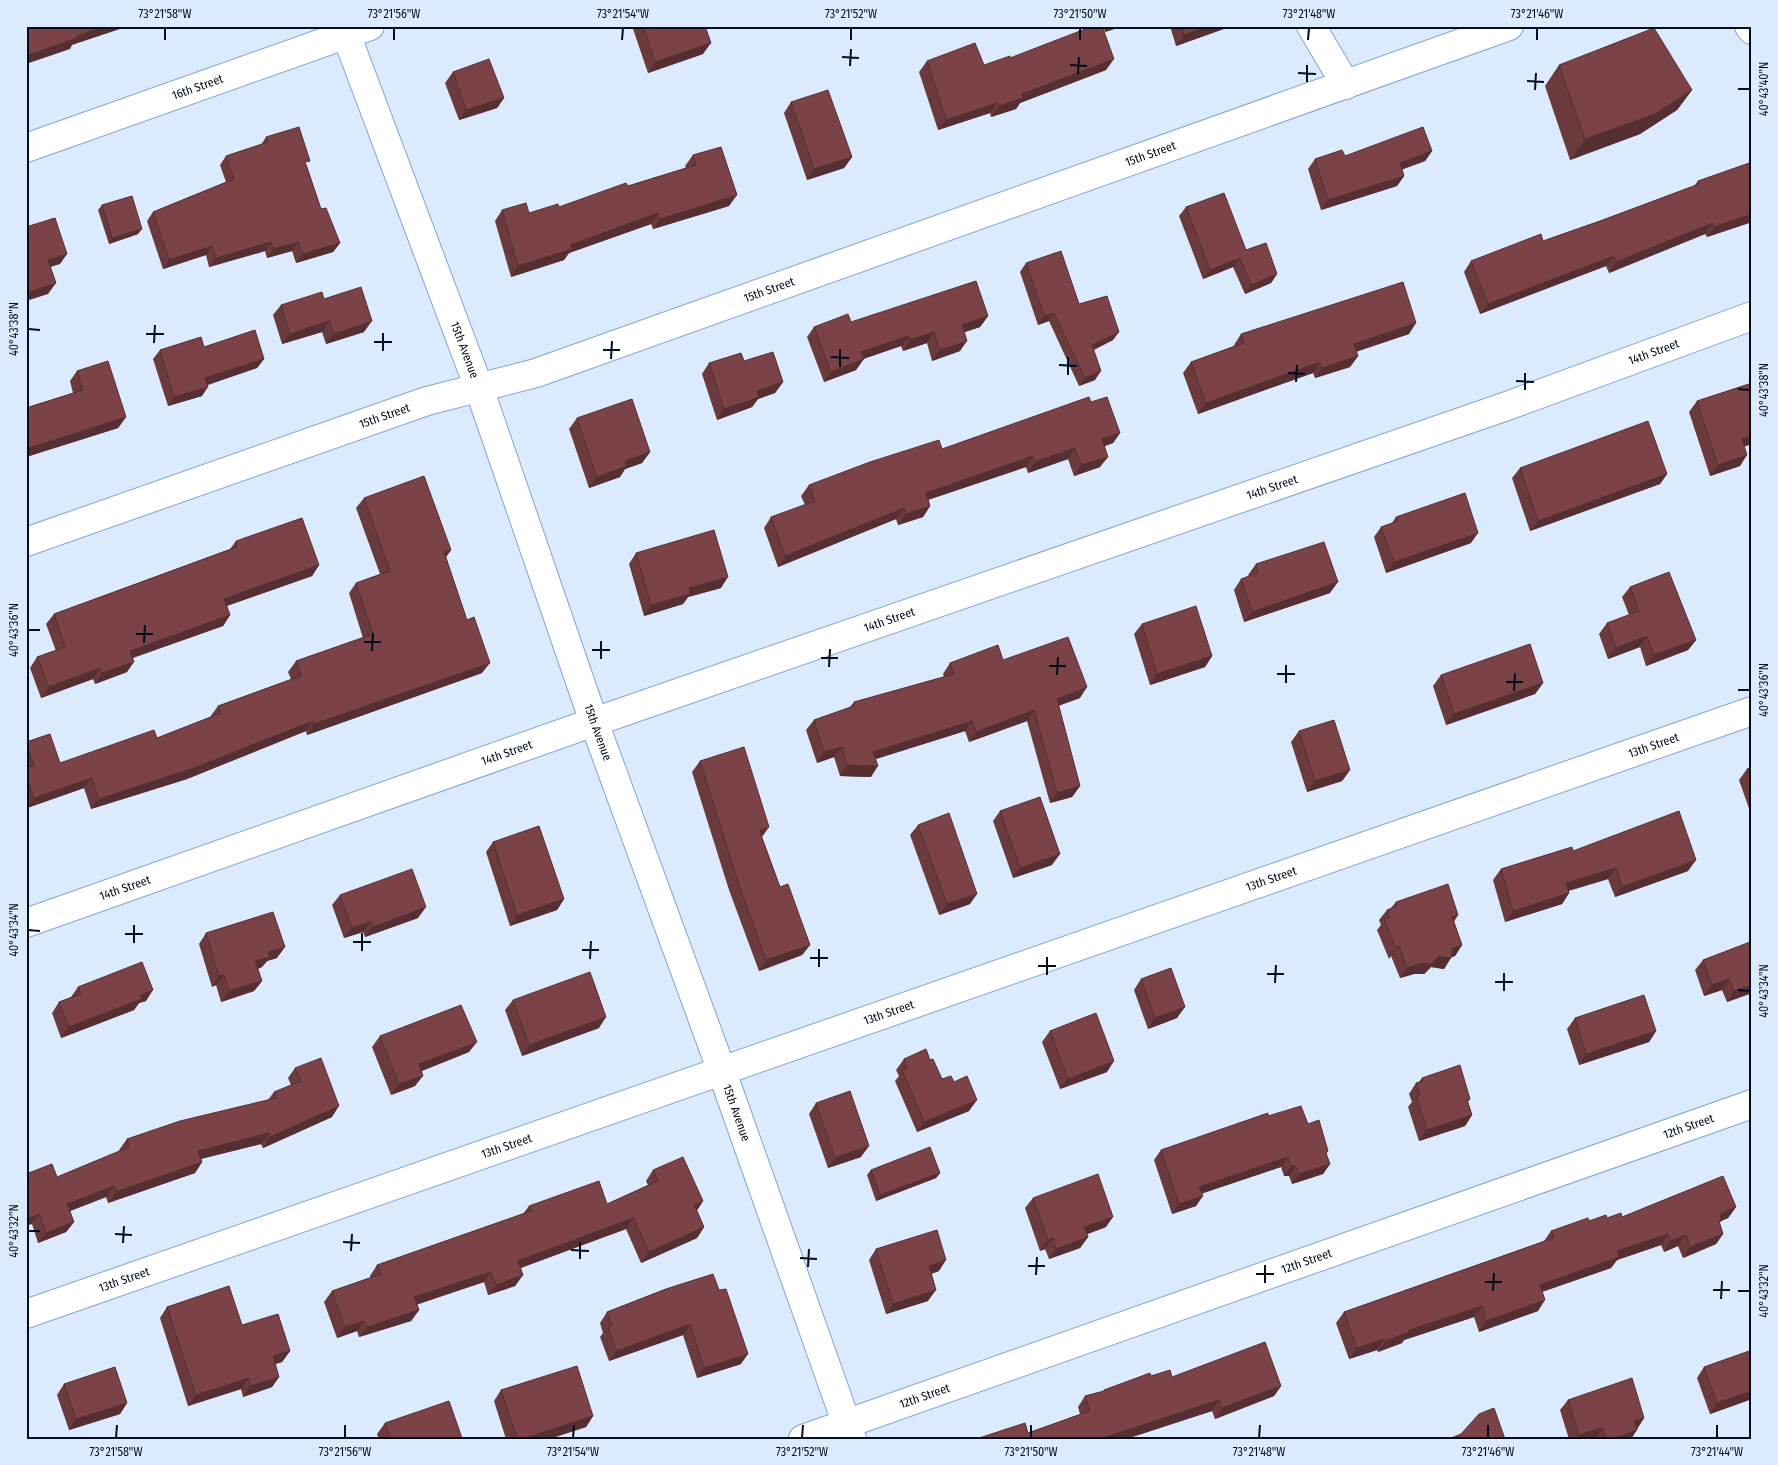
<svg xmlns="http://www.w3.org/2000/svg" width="1778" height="1465" viewBox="0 0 1778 1465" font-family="'Fira Sans Condensed',sans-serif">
  <rect width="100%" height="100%" fill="#dbeafd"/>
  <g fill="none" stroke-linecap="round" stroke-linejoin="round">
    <defs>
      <g id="minor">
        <path id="s1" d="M343,26l136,362 115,334 127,347 131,370"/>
        <path d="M1311,26l35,59"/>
        <path id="s2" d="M26,148l344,-122"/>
        <path id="s3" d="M26,542l401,-141 109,-28 973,-347"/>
        <path id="s4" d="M26,923l568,-201 913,-316 245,-90"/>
        <path id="s5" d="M26,1314l1726,-603"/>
        <path id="s6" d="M803,1439l949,-335"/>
      </g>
      <path id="secondary" d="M1749,26l3,4"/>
    </defs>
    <use href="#minor" stroke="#83a4d2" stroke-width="30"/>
    <use href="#secondary" stroke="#83a4d2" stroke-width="30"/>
    <use href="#minor" stroke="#fff" stroke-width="28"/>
    <use href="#secondary" stroke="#fff" stroke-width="28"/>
  </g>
  <g fill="#6a3a3d">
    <path d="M632,26h73l-2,28 -55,19z"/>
    <path d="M1103,26h20l-18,6z"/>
    <path d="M1170,26h62l-56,20z"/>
    <path d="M1010,58l96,12 -86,33 -4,6 -25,8 -1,-4 -52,17 -19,-58 8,-11 57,4z"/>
    <path d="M1559,65l133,25 -15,20 -37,24 -70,26 -25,-74z"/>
    <path d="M453,72l51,26 -7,10 -38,12 -14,-37z"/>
    <path d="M791,102l61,55 -8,11 -37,12 -23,-67z"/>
    <path d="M266,137l41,29 14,43 19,34 -7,9 -37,11 -4,-12 -25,7 -2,-7 -56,16 -3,-12 -43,14 -16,-48 6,-9 73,-30 -6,-17 6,-9 35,-11z"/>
    <path d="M1432,151l-7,10 -23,8 2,7 -7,10 -76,24 -13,-41 7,-10 30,-3z"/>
    <path d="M693,155l36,51 -76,23 -2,-5 -82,29 -5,7 -53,17 -16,-56 7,-11 27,3 30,-6 127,-39 -1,-2z"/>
    <path d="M1698,181l54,41 -45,15 -2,-3 -96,39 -3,-7 -126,48 -16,-42 7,-11 72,-20 57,-20 94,-35z"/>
    <path d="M102,205l36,29 -29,10 -11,-34z"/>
    <path d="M1186,207l91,67 -6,9 -26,11 -12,-27 -30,12 -24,-63z"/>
    <path d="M1026,263l53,41 34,36 -19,10 1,30 -16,6 -30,-65 -11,4 -18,-53z"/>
    <path d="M281,305l83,27 -38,12 -4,-12 -40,12 -9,-29z"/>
    <path d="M988,316l-8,11 -15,5 -5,19 -28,10 -5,-18 -24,8 -2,-5 -38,13 -7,11 -32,12 -17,-45 7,-10 37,-5z"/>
    <path d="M1241,334h168l-53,17 2,5 -8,11 -35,11 -2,-5 -115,41 -15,-41 8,-11 43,-16v-1z"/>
    <path d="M160,350l104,9 -7,9 -50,17 -5,11 -34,10 -15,-47z"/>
    <path d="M744,361l39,21 -8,11 -17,6 -6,8 -35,13 -15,-46 7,-11z"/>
    <path d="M77,371l49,46 -8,11 -92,29v-49l47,-15 -3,-12z"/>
    <path d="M1752,383v61l-8,2 -4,20 -30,10 -21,-64 8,-11z"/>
    <path d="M1091,402l29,31 -7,10 -9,3 -4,21 -26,9 -6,-17 -40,14 -2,-6 -98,33 2,6 -7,11 -25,8 -2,-6 -118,48 -14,-39 7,-11 34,-12 -4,-9 8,-11 133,-36z"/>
    <path d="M577,418l73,34 -8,11 -17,6 -5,8 -31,11 -20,-59z"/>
    <path d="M1520,468l147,6 -7,10 -130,47 -18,-53z"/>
    <path d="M364,498l87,52 -5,7 36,116 -175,62 -1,-4 -119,48 -96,30 -7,-21 -57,20 -1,-66 34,21 97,-25 53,-21 8,-11 73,-27 -3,-7 8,-11 67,-23 -14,-45 7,-10 24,-9 -24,-66z"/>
    <path d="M1396,517l75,26 -85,30 -12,-36 7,-10 11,-4z"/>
    <path d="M236,541l83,24 -7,11 -85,30 3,9 -7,11 -90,32 -6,14 -32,12 -2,-5 -52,19 -11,-30 7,-11 19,-6 -10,-27 8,-10 176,-65z"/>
    <path d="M636,553l85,35 -33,9 -5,7 -39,12 -15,-52z"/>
    <path d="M1256,564l74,29 -86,29 -10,-32 7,-11 8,-3 -1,-1z"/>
    <path d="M1752,566v10l-3,-6z"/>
    <path d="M1630,587l66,53 -8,10 -42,16 -6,-19 -32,12 -9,-25 8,-11 22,-8 -7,-18z"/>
    <path d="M1142,624l70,32 -7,11 -55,18 -16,-51z"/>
    <path d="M1003,660l77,38 -22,8 22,80 -8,11 -22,6 -23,-82 -58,21 -4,-11 -89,28 -5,18 -31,-1 -6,-19 -17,6 -11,-33 8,-10 36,-13 4,-5 90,-25 -1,-3 7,-11z"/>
    <path d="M1441,675l102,8 -8,11 -89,31 -13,-39z"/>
    <path d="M1299,731l51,39 -8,11 -35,11 -16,-50z"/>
    <path d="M700,761l62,76 18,50 30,58 -8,10 -43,16 -30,-81 -37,-118z"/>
    <path d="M1752,767v50l-13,-37 8,-11z"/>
    <path d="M1000,811l52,54 -39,13 -20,-57z"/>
    <path d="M918,825l52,79 -31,11 -29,-80z"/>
    <path d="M493,842l71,57 -7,11 -47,16 -24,-74z"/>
    <path d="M1573,851l115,20 -73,26 -7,-18 -40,12 1,2 -7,11 -57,18 -12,-42 8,-11z"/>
    <path d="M340,895l78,23 -53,19 -2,-5 -19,6 -12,-33z"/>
    <path d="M1396,902l62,13 -4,6 8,24 -7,11 -4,1 -7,12 -13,-2 -7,7h-10l-14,4 -9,-22 -2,3 -12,-29 4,-5 -2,-5 8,-10 4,-2z"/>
    <path d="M206,933l71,25 -10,3 -5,6 -4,2 4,12 -8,10 -33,11 -5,-17 -4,2 -13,-43z"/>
    <path d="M1703,960l49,33 -25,9 -5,-12 -18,6 -9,-26z"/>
    <path d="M1141,979l36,39 -29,11 -14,-39z"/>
    <path d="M78,987l68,14 -7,2 -5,7 -73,28 -9,-25 7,-11 12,-5z"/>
    <path d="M513,1000l86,28 -77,28 -17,-46z"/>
    <path d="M1575,1018l81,13 -7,11 -70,23 -12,-36z"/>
    <path d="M1050,1031l57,41 -47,17 -18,-47z"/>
    <path d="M380,1036l89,16 -48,19 -6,15 -24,9 -19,-48z"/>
    <path d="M904,1059l26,1 12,19 12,3 15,29 -52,21 -22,-51 4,-5 -3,-6z"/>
    <path d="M295,1068l37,49 -69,31 -2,-4 -60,15 1,3 -7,11 -87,30 -2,-6 -36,14 4,11 -8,10 -28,11 -6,-19 25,-47 63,-26 -1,-1 8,-11 141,-39 6,-8 17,-7 -3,-7z"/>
    <path d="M1422,1078l48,21 -2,3 4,13 -7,11 -46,15 -11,-34 4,-5 -3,-8 7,-11h2z"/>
    <path d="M816,1103l45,54 -33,11 -19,-54z"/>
    <path d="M1268,1116l40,8 20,27 -2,3 4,10 -7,10 -31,10 -3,-8h-5l-3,-9 -79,26 -6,13 -24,8 -18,-54 7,-10z"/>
    <path d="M653,1170l50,31 -6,9 7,17 -7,11 -56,25 -15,-34 -106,39 3,7 -8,11 -27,9 -4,-13 -67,22 2,6 -8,11 -52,16 -2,-6 -20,7 -13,-36 8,-11 39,-13 -1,-2 7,-11 146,-51 6,-8 78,-2 41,-19 -2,-4z"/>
    <path d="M871,1170l69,3 -4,5 -60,23 -9,-26z"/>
    <path d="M1033,1198l73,29 -19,7 1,3 -8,11 -31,11 -4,-10 -5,2 -15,-43z"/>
    <path d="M1736,1207l-8,11 -7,3 -2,2 4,11 -7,10 -33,14 -5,-12 -14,6 -3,-7 -44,15 -6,8 -69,24 -4,19 -59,21 -5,-15 -70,23 -2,3 -24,9 -1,-2 -28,9 -13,-36 8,-11 200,-71 7,-10 38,-10 18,-3z"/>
    <path d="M876,1249l63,22 -8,3 -3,27 -42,13 -17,-54z"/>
    <path d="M666,1289l75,75 -44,14 -14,-43 -74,26 -9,-24 3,-4 -3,-10 7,-11z"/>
    <path d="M167,1307l75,18 48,26 -8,11 -7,2 4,13 -7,10 -29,10 -2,-8 -53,17 -28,-88z"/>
    <path d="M1704,1367l48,32 -42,15 -13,-36z"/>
    <path d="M1151,1376l130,10 -7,10 -59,23 -3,-8 -86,28h-150l52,-6 52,-19 -2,-7 7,-11 17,-4 2,-2z"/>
    <path d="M64,1384l63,19 -7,11 -51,16 -12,-35z"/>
    <path d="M501,1390l92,26 -7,11 -37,12h-43l-12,-38z"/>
    <path d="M1568,1400l76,18 -7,11 -6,10h-62l-9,-29z"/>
    <path d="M385,1423l77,15 -1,1h-82l-2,-5z"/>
  </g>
  <g fill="#562f32">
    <path d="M105,26h24l-57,19 -2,4 -44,15v-8l50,-20z"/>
    <path d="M1109,26h14l-18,6z"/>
    <path d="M1209,26h23l-56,20 8,-11z"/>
    <path d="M711,43l-8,11 -55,19 7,-11z"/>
    <path d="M1114,59l-8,11 -86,33 -4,6 -25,8 8,-11 23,-12z"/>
    <path d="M1692,90l-15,20 -37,24 -70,26 15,-21z"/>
    <path d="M504,98l-7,10 -38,12 7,-10z"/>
    <path d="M997,103l-7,10 -52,17 8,-10z"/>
    <path d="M1432,151l-7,10 -32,12 7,-10z"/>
    <path d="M852,157l-8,11 -37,12 7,-11z"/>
    <path d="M1404,176l-7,10 -76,24 7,-10z"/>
    <path d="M737,195l-8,11 -76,23 7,-10z"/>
    <path d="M658,213l-7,11 -82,29 -5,7 -53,17 7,-11 52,-21z"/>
    <path d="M1752,214v8l-45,15 7,-10z"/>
    <path d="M1713,223l-8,11 -96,39 7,-11z"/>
    <path d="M142,229l-4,5 -29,10 3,-6z"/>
    <path d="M271,242l-6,9 -56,16 7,-9z"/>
    <path d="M298,242l-6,9 -25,7 6,-9z"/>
    <path d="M340,243l-7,9 -37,11 7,-9z"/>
    <path d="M212,246l-6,9 -43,14 6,-9z"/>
    <path d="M67,254l-7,10 -19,6 7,-10z"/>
    <path d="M1614,256l-8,10 -126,48 8,-10z"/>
    <path d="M1240,258l-7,9 -30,12 7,-9z"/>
    <path d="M1277,274l-6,9 -26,11 6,-9z"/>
    <path d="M56,283l-8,11 -22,7v-8z"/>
    <path d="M1054,313l-5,8 -11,4 6,-9z"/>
    <path d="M988,316l-8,11 -25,8 7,-10z"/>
    <path d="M329,321l-7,11 -40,12 8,-10z"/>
    <path d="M372,321l-8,11 -38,12 8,-10z"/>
    <path d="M1416,323l-7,11 -62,21 7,-11z"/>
    <path d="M934,332l-7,11 -24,8 7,-11z"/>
    <path d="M1119,332l-6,8 -27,13 6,-8z"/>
    <path d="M909,336l-8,10 -47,16 7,-10z"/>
    <path d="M967,341l-7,10 -28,10 8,-11z"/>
    <path d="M1358,356l-8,11 -35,11 7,-10z"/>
    <path d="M264,359l-7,9 -58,20 6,-10z"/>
    <path d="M864,359l-8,11 -32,12 7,-10z"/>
    <path d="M1320,362l-7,11 -115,41 8,-11z"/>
    <path d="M1101,371l-6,9 -16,6 6,-8z"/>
    <path d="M783,382l-8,11 -17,6 -6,8 -35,13 7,-11 33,-18z"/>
    <path d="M208,387l-6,9 -34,10 6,-9z"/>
    <path d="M126,417l-8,11 -92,29v-8z"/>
    <path d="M1120,433l-7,10 -19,7 8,-11z"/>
    <path d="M1752,436v8l-18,6 8,-11z"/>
    <path d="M1075,448l-7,11 -40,14 7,-11z"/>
    <path d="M650,452l-8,11 -17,6 -5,8 -31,11 8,-11 28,-16z"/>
    <path d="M1747,455l-7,11 -30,10 8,-11z"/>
    <path d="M1033,456l-7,11 -108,36 8,-10z"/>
    <path d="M1108,457l-8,10 -26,9 7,-11z"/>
    <path d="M1667,474l-7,10 -130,47 8,-10z"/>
    <path d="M930,506l-7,11 -25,8 8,-11z"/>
    <path d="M904,508l-8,11 -118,48 7,-11z"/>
    <path d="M1478,533l-7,10 -85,30 8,-11z"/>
    <path d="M451,550l-8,11 1,-9z"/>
    <path d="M319,565l-7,11 -95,33 7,-10z"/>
    <path d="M728,577l-7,11 -33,9 -5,7 -39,12 7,-11 38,-17z"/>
    <path d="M1338,582l-8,11 -86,29 8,-10z"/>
    <path d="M230,615l-7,11 -100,35 7,-10z"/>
    <path d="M1647,636l-7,11 -32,12 8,-11z"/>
    <path d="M1696,640l-8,10 -42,16 8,-11z"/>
    <path d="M1212,656l-7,11 -55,18 7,-11z"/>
    <path d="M134,662l-7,10 -32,12 7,-11z"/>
    <path d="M490,663l-8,10 -175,62 7,-11z"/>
    <path d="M100,668l-7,11 -52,19 8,-11z"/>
    <path d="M1543,683l-8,11 -89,31 8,-11z"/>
    <path d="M1087,687l-7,11 -31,11 8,-10z"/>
    <path d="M1034,710l-7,11 -58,21 7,-10z"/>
    <path d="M313,721l-7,10 -119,48 -96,30 8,-10z"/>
    <path d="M972,721l-7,10 -99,31 7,-10z"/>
    <path d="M842,747l-8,10 -17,6 7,-11z"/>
    <path d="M847,765l31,1 -7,11 -31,-1z"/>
    <path d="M1350,770l-8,11 -35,11 8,-11z"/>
    <path d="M92,778l-8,10 -57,20 7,-10z"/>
    <path d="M1080,786l-8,11 -22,6 7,-10z"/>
    <path d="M769,827l-7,10 -3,-7z"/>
    <path d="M1060,854l-8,11 -39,13 7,-10z"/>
    <path d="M1696,860l-8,11 -73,26 7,-10z"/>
    <path d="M1616,868l-8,11 -50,15 8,-11z"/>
    <path d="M1569,893l-7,11 -57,18 8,-11z"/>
    <path d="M977,894l-7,10 -31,11 8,-11z"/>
    <path d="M564,899l-7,11 -47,16 7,-11z"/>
    <path d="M426,907l-8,11 -53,19 8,-10z"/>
    <path d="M1458,915l-7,11 1,-9z"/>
    <path d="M371,921l-8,11 -19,6 8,-10z"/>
    <path d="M810,945l-8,10 -43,16 7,-11z"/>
    <path d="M1462,945l-7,11 -7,2h3l-7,11 -13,-2 -7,7h-10l-14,4 7,-10 32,-12 14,-8z"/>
    <path d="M1399,946l-8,10 -2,3 7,-11z"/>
    <path d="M285,947l-8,11 -10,3 -5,6 -14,5 7,-11 13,-9z"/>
    <path d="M224,975l-8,10 -4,2 7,-11z"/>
    <path d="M1729,979l-7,11 -18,6 8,-11z"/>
    <path d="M262,981l-8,10 -33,11 8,-11z"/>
    <path d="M1752,985v8l-25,9 7,-11z"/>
    <path d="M153,990l-7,11 -7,2 -5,7 -73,28 8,-11 71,-32z"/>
    <path d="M1185,1007l-8,11 -29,11 7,-11z"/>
    <path d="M606,1017l-7,11 -77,28 7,-11z"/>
    <path d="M1656,1031l-7,11 -70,23 7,-11z"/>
    <path d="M477,1042l-8,10 -57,23 7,-11z"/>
    <path d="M1114,1061l-7,11 -47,17 8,-10z"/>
    <path d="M423,1076l-8,10 -24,9 8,-11z"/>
    <path d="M977,1100l-8,11 -52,21 7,-10z"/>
    <path d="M339,1106l-7,11 -69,31 7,-11z"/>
    <path d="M1472,1115l-7,11 -46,15 8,-11z"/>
    <path d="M269,1133l-8,11 -70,17 7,-10z"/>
    <path d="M869,1146l-8,11 -33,11 7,-10z"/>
    <path d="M1288,1157l-7,10 -89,30 7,-10z"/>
    <path d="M202,1162l-7,11 -87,30 8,-11z"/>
    <path d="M1330,1164l-7,10 -31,10 7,-10z"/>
    <path d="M1291,1166h5l-7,10h-5z"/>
    <path d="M940,1173l-4,5 -60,23 4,-6z"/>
    <path d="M114,1186l-8,11 -46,18 7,-11z"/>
    <path d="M1203,1196l-7,10 -24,8 7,-10z"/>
    <path d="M703,1201l-7,11 -2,-7z"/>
    <path d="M1736,1207l-8,11 -7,3 -7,10 6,-17z"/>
    <path d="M39,1214l-7,10 -6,2v-7z"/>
    <path d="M1113,1217l-7,10 -29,11 7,-11z"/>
    <path d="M633,1218l-7,11 -116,43 8,-11z"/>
    <path d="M74,1222l-8,10 -28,11 8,-10z"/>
    <path d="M704,1227l-7,11 -56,25 8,-11z"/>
    <path d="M1668,1234l-7,11 -44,15 -6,8 -79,27 8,-10 77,-34z"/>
    <path d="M1723,1234l-7,10 -33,14 7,-11z"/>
    <path d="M1686,1235l-8,11 -14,6 7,-11z"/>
    <path d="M1088,1237l-8,11 -31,11 7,-10z"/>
    <path d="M1053,1238l-8,11 -5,2 8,-11z"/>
    <path d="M946,1260l-7,11 -18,6 8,-11z"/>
    <path d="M491,1272l-7,10 -77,26 7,-11z"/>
    <path d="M523,1275l-8,11 -27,9 8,-10z"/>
    <path d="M936,1290l-8,11 -42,13 7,-10z"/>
    <path d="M1545,1300l-7,11 -59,21 7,-11z"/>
    <path d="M1482,1306l-8,11 -70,23 -2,3 -24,9 8,-11 23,-11z"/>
    <path d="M419,1310l-8,11 -52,16 8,-10z"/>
    <path d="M364,1321l-7,10 -20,7 8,-11z"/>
    <path d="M690,1324l-7,11 -74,26 8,-10z"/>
    <path d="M1384,1339l-7,11 -28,9 8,-11z"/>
    <path d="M290,1351l-8,11 -17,5 8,-11z"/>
    <path d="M748,1354l-7,10 -44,14 7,-10z"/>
    <path d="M279,1377l-7,10 -29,10 8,-11z"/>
    <path d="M249,1378l-8,11 -53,17 8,-11z"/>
    <path d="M1281,1386l-7,10 -59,23 7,-11z"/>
    <path d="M1752,1391v8l-42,15 7,-11z"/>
    <path d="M1219,1400l-7,11 -86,28h-26z"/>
    <path d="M127,1403l-7,11 -51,16 7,-11z"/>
    <path d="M593,1416l-7,11 -37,12h-27z"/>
    <path d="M1644,1418l-7,11 -3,-8z"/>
    <path d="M1602,1428l-7,11h-19l3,-4z"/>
    <path d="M1637,1430l-6,9h-19z"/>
  </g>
  <g fill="#7b4347" stroke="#562f32">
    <path d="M26,26h79l-29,10 1,2 -51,18z"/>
    <path d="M643,26h62l6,17 -56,19z"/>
    <path d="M1093,26h9l12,33 -92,35 1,4 -24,8 -2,-3 -51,17 -19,-59 48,-18 9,22 26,-9v2z"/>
    <path d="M1181,26h28l-25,9z"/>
    <path d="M1654,28l38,62 -37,24 -70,25 -26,-74z"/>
    <path d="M489,59l15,39 -38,12 -13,-38z"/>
    <path d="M828,90l24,67 -38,12 -23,-67z"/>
    <path d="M299,127l11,34 -5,1 16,47 5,-1 14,35 -37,11 -5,-12 -25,7 -2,-7 -55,16 -4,-12 -43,14 -16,-48 81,-33 -8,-23 42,-14 -2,-5z"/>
    <path d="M1423,127l9,24 -32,12 4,13 -76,24 -13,-41 27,-9 3,6z"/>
    <path d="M721,147l16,48 -77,24 -2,-6 -88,32 2,4 -54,17 -16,-56 24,-7 3,10 29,-9 1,3 67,-24 2,3 68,-21 -3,-10z"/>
    <path d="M1752,162v52l-38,13 -1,-4 -97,39 -2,-6 -126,48 -17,-43 70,-27 2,7 57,-20 99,-37 -1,-3z"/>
    <path d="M1224,193l22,57 20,-7 11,31 -26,11 -11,-27 -30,12 -24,-63z"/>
    <path d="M132,196l10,33 -30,9 -10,-33z"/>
    <path d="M55,218l12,36 -19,6 8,23 -30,10v-66z"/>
    <path d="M1061,251l18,53 28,-8 12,36 -27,13 9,26 -16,7 -31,-65 -10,3 -18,-53z"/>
    <path d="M976,281l12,35 -26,9 5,16 -27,9 -6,-18 -24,8 -1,-4 -48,16 3,7 -33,13 -17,-45 34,-13 3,8z"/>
    <path d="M1403,282l13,41 -62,21 4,12 -36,12 -2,-6 -114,41 -15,-41 53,-19 -3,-9z"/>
    <path d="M361,287l11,34 -38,13 -5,-13 -39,13 -9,-29 41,-13 2,7z"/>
    <path d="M255,330l9,29 -59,19 3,9 -34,10 -14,-47 41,-13 3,10z"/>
    <path d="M773,352l10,30 -26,9 2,6 -35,12 -15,-46 32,-10 3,8z"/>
    <path d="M108,361l18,56 -100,32v-41l57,-18 -6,-19z"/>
    <path d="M1752,383v53l-10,3 5,16 -29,10 -21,-64z"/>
    <path d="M1089,397l2,5 16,-5 13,36 -18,6 6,18 -27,8 -6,-17 -40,14 -2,-6 -107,37 4,13 -24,8 -2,-6 -119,48 -14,-39 44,-16 -6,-16 61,-23 69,-22 3,9z"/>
    <path d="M632,399l18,53 -25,9 2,5 -30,11 -20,-59z"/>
    <path d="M1648,421l19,53 -129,47 -18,-53z"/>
    <path d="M424,476l27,74 -7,2 23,68 7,-3 16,46 -176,61 -1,-3 -119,47 -95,31 -7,-21 -58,20 -8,-23v-7l8,-3 -8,-20v-3l24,-8 10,29 94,-33 3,8 64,-25 -3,-7 83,-30 -5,-15 77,-27 -17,-51 34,-12 -26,-73z"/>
    <path d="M1465,493l13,40 -84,29 -13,-35 17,-6 -2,-4z"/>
    <path d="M302,518l17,47 -95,34 6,16 -100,36 4,11 -32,11 -2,-5 -51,19 -12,-30 28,-10 -11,-33 183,-67 -1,-6z"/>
    <path d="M714,530l14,47 -39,11 1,6 -39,11 -15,-52z"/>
    <path d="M1324,542l14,40 -86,30 -11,-33 17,-6 -2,-9z"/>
    <path d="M1669,572l27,68 -42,15 -7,-19 -31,12 -9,-25 32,-12 -9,-24z"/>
    <path d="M1196,606l16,50 -55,18 -15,-50z"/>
    <path d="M1068,637l19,50 -30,12 23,87 -23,7 -23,-83 -58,22 -4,-11 -99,31 5,14 -31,-1 -5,-18 -18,5 -10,-32 40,-14v-4l100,-28 -4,-11 48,-18 5,15z"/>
    <path d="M1530,644l13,39 -89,31 -13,-39z"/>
    <path d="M1334,720l16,50 -35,11 -16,-50z"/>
    <path d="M744,747l25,80 -10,3 21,57 8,-3 22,61 -44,15 -29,-81 -37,-118z"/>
    <path d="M1752,767v17l-5,-15z"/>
    <path d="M1040,797l20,57 -40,14 -20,-57z"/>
    <path d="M1679,811l17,49 -74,27 -6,-19 -50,15 3,10 -56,18 -12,-42 71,-22 1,4z"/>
    <path d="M949,813l28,81 -30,10 -29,-79z"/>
    <path d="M539,826l25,73 -47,16 -24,-73z"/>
    <path d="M412,869l14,38 -53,20 -2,-6 -19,7 -12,-33z"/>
    <path d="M1448,884l10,31 -6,2 10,28 -9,3 -2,10 -12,-2 -7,8 -10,-1 -15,5 -8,-22 -3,2 -12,-29 5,-1 -2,-8 10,-4 -1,-4z"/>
    <path d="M273,912l12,35 -17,5 2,5 -15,4 7,20 -33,10 -5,-16 -5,1 -13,-43z"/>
    <path d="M1750,942l2,4v39l-18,6 -5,-12 -17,6 -9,-25z"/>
    <path d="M142,962l11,28 -13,5 2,4 -73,28 -10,-25 22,-8 -3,-7z"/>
    <path d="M1171,968l14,39 -30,11 -14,-39z"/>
    <path d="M590,972l16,45 -77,28 -16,-45z"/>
    <path d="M1644,995l12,36 -70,23 -11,-36z"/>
    <path d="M461,1005l16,37 -58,22 4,12 -24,8 -19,-48z"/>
    <path d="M1096,1013l18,48 -46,18 -18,-48z"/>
    <path d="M926,1049l4,11 3,-1 9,20 9,-3 3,6 13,-6 10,24 -53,22 -22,-52 5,-2 -3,-9z"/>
    <path d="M321,1058l18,48 -69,31 -1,-4 -71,18 4,11 -86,30 -2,-6 -47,18 7,18 -28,11 -7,-19 -13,5v-45l26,-10 5,13 72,-30 -2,-8 53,-18 96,-23 -2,-6 27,-11 -6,-13z"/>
    <path d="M1460,1065l10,34 -3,1 5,15 -45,15 -11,-34 4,-1 -4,-12 7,-2 -1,-3z"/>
    <path d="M850,1091l19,55 -34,12 -19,-55z"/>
    <path d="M1301,1106l7,18 11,-4 9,31 -2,2 4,11 -31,10 -3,-8h-5l-3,-9 -89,30 4,9 -24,8 -18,-54 107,-37v3z"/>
    <path d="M930,1147l10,26 -60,22 -9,-25z"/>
    <path d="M683,1157l20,44 -9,4 10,22 -55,25 -16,-34 -115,43 5,14 -27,10 -5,-13 -77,25 5,13 -52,17 -3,-6 -19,6 -13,-36 49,-17 -4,-9 154,-54 -2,-5 70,-25 8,23 51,-23 -5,-11z"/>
    <path d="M1098,1174l15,43 -29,10 4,10 -32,12 -3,-11 -5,2 -15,-42z"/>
    <path d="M1723,1176l13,31 -16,7 1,6 -2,1 4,13 -33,13 -4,-12 -15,6 -3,-7 -51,17 2,6 -79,28 5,15 -59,21 -4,-15 -73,24v2l-23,9 -2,-2 -27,9 -13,-36 210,-74 -3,-7 37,-13 1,3 17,-6 1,3 14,-5 1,4z"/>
    <path d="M937,1230l9,30 -17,6 7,24 -43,14 -17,-55z"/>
    <path d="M713,1274l6,16 7,-1 22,65 -44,14 -14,-44 -73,27 -9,-24 4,-2 -5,-13 59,-23z"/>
    <path d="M229,1286l13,39 36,-11 12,37 -17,5 6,21 -28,9 -2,-8 -53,17 -29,-88z"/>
    <path d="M1265,1342l16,44 -59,22 -3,-8 -119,39h-124l49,-16 3,10 62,-22 -5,-15 19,-5v-1l46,-17 1,3 19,-6 2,7z"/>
    <path d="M1752,1350v41l-35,12 -13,-36z"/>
    <path d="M577,1366l16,50 -71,23h-5l-16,-49z"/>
    <path d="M115,1367l12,36 -51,16 -12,-35z"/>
    <path d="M1632,1378l12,40 -10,3 3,9 -25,9h-6l-4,-11 -23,7 -11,-35z"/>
    <path d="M449,1401l13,37 -3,1h-75l6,-3 -5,-13z"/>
    <path d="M1494,1408l11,31h-56l12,-5 18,-20z"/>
  </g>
  <path fill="none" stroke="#030d1d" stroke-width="2" d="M165,40v-12M394,40v-12M622,40l1,-12M851,40v-12M1080,40v-12M1308,40l1,-12M1537,40v-12M842,57l17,1M1070,65l17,1M850,66l1,-17M1298,73l18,1M1078,74l1,-17M1527,81l17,1M1307,82v-17M1738,89h12M1535,90l1,-17M28,329l12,1M146,334h18M374,342h18M154,343l1,-18M603,350h17M383,351v-18M831,357l18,1M611,359l1,-18M1059,365l18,1M840,367v-18M1288,373l17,1M1068,375v-18M1516,381l18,1M1296,382l1,-17M1738,389l12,1M1525,390v-17M28,630h12M136,634h17M364,642h17M144,643l1,-18M592,650h18M372,651l1,-18M821,658h17M601,659v-18M1049,666h17M829,667l1,-18M1277,674h18M1057,675l1,-18M1506,682h17M1286,683v-18M1738,690h12M1514,691l1,-18M28,930l12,1M125,934h18M353,942h18M134,943v-18M582,950h17M362,951v-18M810,958h18M590,959l1,-18M1038,966h18M819,967v-18M1267,974h17M1047,975v-18M1495,982h18M1275,983l1,-18M1738,990l12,1M1504,991v-18M28,1231h12M115,1234l17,1M343,1242l17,1M123,1243l1,-17M571,1250l18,1M351,1251l1,-17M800,1258l17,1M580,1259v-17M1028,1266h17M808,1267l1,-18M1256,1274h18M1036,1275l1,-18M1485,1282h17M1265,1283v-18M1713,1290h17M1493,1291l1,-18M1738,1291h12M1721,1299l1,-18M116,1438l1,-13M345,1438v-13M573,1438l1,-13M802,1438l1,-13M1031,1438v-13M1259,1438l1,-13M1488,1438v-13M1717,1438v-13"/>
  <g text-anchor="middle" stroke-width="5" stroke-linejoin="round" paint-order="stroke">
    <g font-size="12" fill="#030d1d" stroke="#dbeafd">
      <text dy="4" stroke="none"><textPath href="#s2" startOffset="182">16th Street</textPath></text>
      <text dy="4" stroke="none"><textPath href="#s3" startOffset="1190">15th Street</textPath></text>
      <text dy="4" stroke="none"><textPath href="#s3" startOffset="785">15th Street</textPath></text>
      <text dy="4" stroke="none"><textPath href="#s1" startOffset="346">15th Avenue</textPath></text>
      <text dy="4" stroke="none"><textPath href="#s4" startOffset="1725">14th Street</textPath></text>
      <text dy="4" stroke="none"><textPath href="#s3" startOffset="380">15th Street</textPath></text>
      <text dy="4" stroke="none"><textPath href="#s4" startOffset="1320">14th Street</textPath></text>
      <text dy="4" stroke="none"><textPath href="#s4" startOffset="915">14th Street</textPath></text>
      <text dy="4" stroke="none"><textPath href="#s1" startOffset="751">15th Avenue</textPath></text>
      <text dy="4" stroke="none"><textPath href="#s5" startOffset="1724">13th Street</textPath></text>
      <text dy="4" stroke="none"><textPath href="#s4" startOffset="510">14th Street</textPath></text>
      <text dy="4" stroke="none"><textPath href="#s5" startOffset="1319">13th Street</textPath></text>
      <text dy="4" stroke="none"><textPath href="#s4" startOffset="105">14th Street</textPath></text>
      <text dy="4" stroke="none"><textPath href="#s5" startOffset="914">13th Street</textPath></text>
      <text dy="4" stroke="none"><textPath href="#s1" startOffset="1156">15th Avenue</textPath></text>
      <text dy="4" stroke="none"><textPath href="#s6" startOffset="939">12th Street</textPath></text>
      <text dy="4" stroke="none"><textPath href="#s5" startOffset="509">13th Street</textPath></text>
      <text dy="4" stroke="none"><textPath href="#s6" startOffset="534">12th Street</textPath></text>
      <text dy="4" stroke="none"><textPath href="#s5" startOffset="104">13th Street</textPath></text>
      <text dy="4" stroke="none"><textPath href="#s6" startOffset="129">12th Street</textPath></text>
    </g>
  </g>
  <rect width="1778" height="1465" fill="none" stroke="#dbeafd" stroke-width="55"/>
  <rect x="28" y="28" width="1722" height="1410" fill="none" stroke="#030d1d" stroke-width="2"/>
  <g font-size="12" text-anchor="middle" fill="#030d1d">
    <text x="165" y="18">73°21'58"W</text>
    <text x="394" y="18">73°21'56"W</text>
    <text x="623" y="18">73°21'54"W</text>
    <text x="851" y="18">73°21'52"W</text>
    <text x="1080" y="18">73°21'50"W</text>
    <text x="1309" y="18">73°21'48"W</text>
    <text x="1537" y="18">73°21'46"W</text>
    <text transform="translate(1764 89) rotate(-90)" y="4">40°43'40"N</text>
    <text transform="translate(14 329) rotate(-90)" y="4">40°43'38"N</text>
    <text transform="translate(1764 390) rotate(-90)" y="4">40°43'38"N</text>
    <text transform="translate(14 630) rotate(-90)" y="4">40°43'36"N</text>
    <text transform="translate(1764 690) rotate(-90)" y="4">40°43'36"N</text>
    <text transform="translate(14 930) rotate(-90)" y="4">40°43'34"N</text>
    <text transform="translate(1764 991) rotate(-90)" y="4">40°43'34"N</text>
    <text transform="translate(14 1231) rotate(-90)" y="4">40°43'32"N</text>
    <text transform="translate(1764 1291) rotate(-90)" y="4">40°43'32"N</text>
    <text x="116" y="1456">73°21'58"W</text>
    <text x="345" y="1456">73°21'56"W</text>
    <text x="573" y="1456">73°21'54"W</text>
    <text x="802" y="1456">73°21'52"W</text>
    <text x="1031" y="1456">73°21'50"W</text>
    <text x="1259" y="1456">73°21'48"W</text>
    <text x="1488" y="1456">73°21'46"W</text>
    <text x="1717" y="1456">73°21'44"W</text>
  </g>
</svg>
